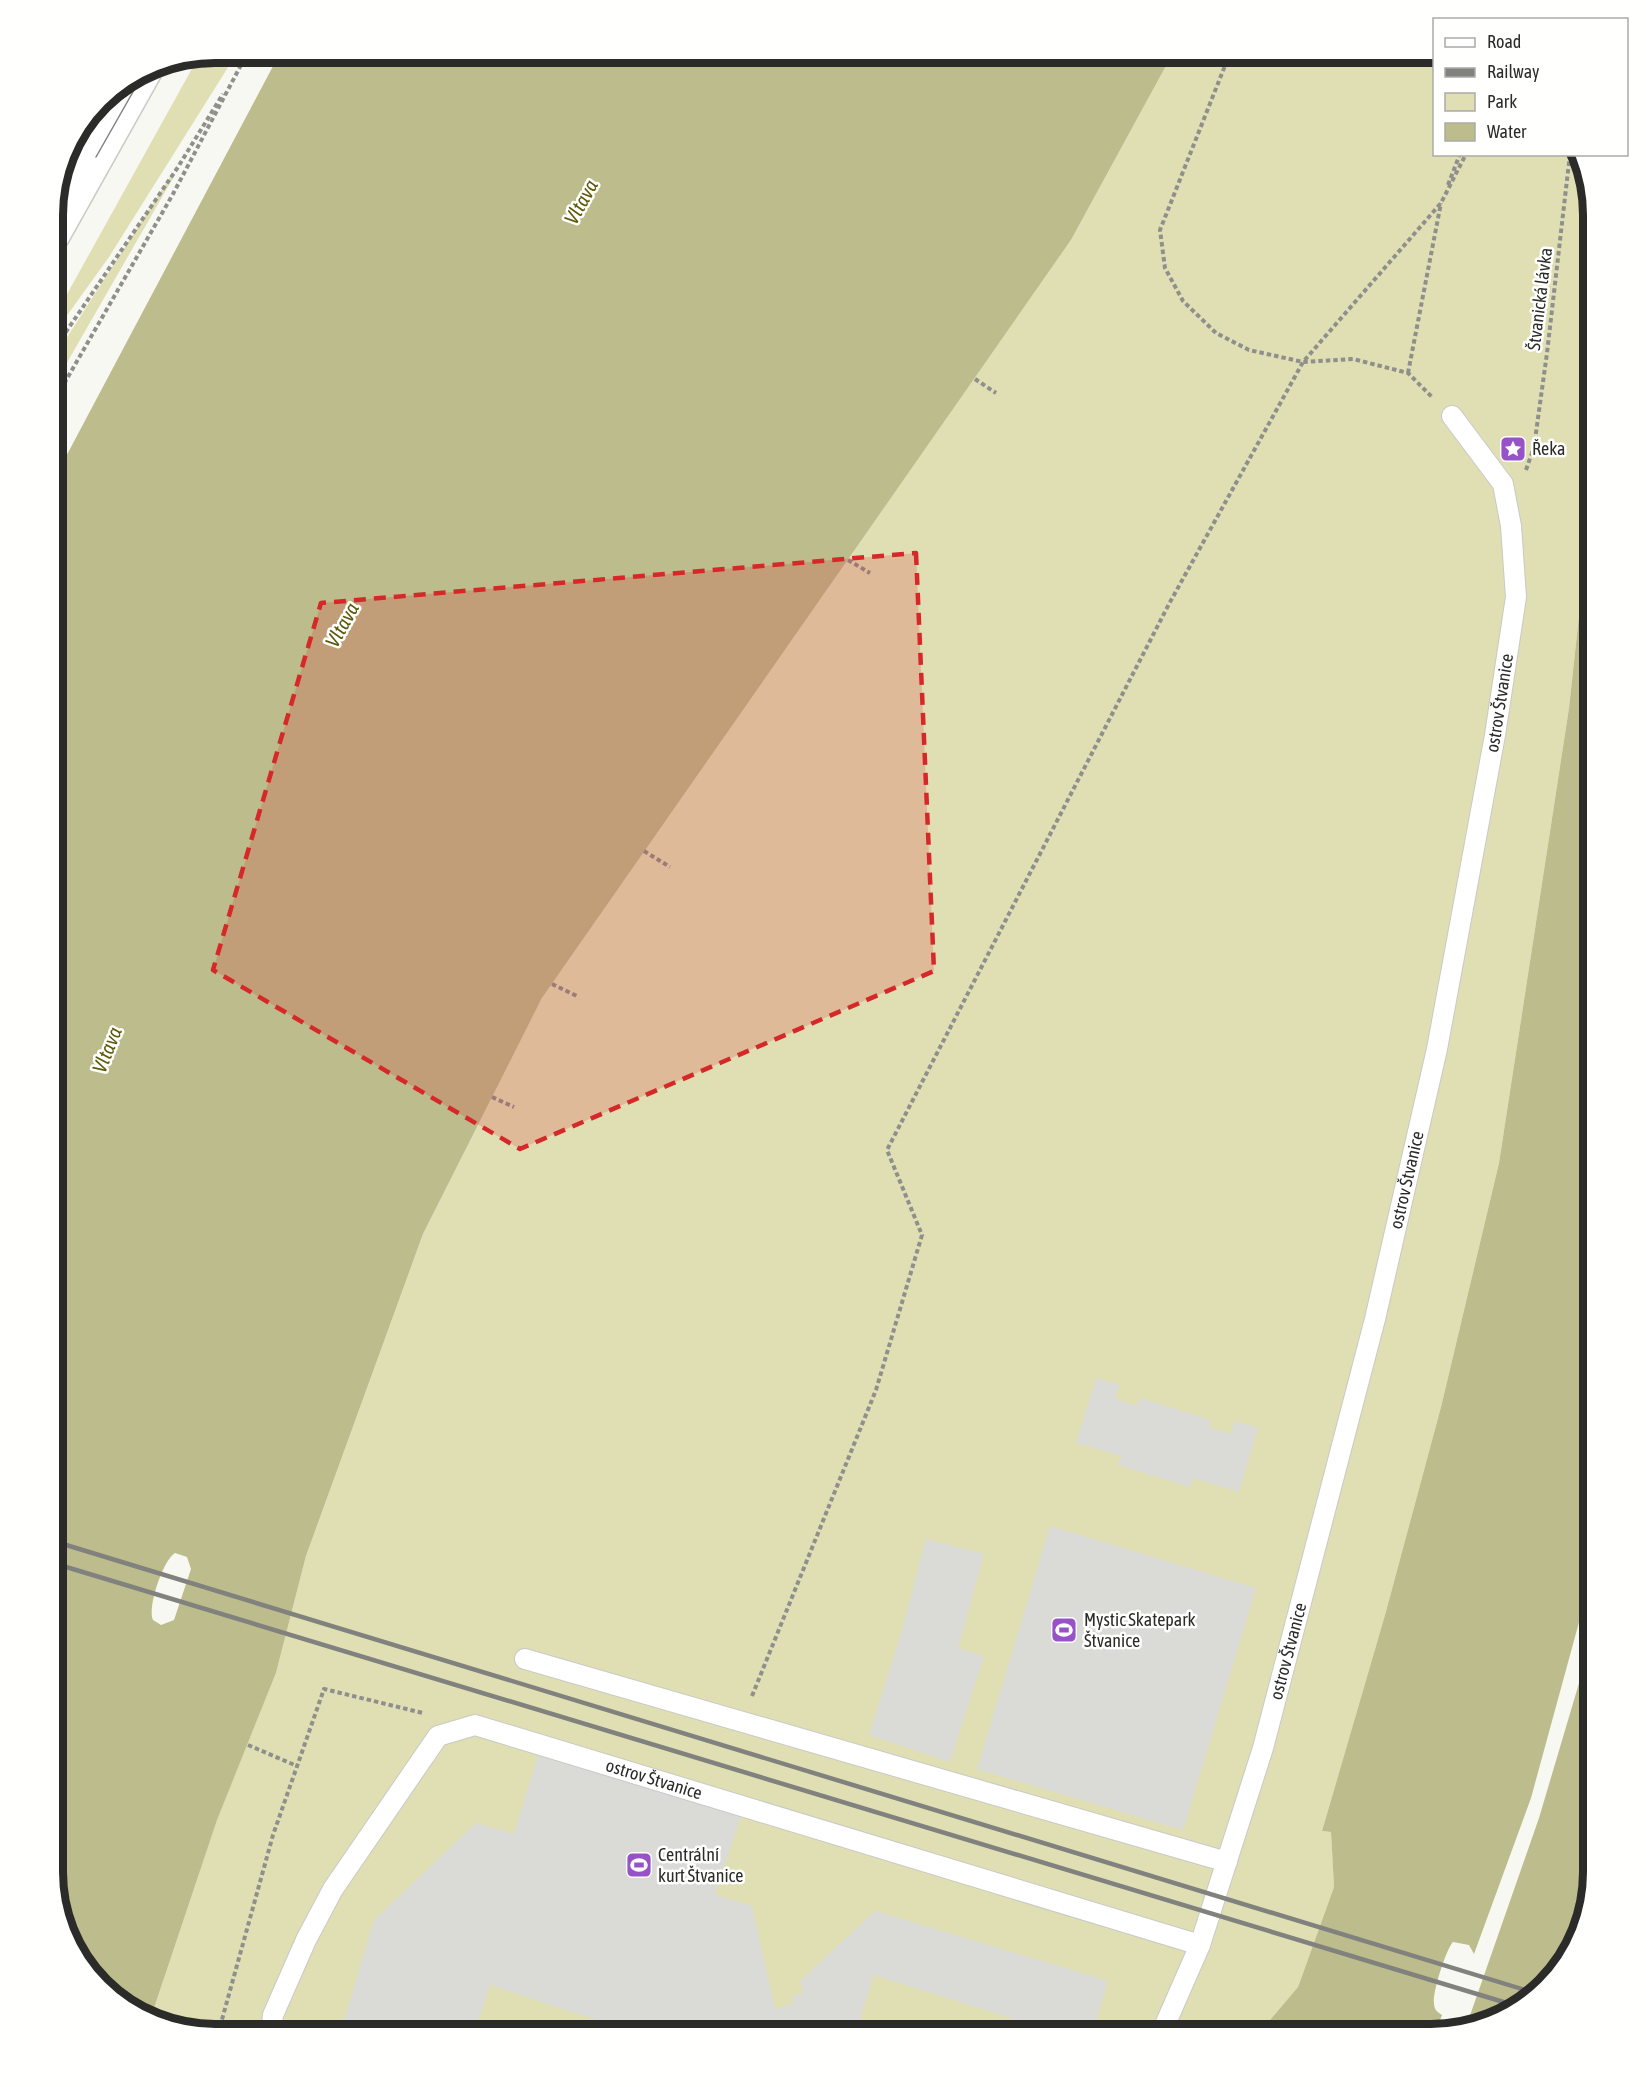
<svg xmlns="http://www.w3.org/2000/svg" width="1646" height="2087" viewBox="0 0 1646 2087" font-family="'Asap Condensed',sans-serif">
  <rect width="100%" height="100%" fill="#f8f8f3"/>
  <g fill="#e0dfb4">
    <path d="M215,53h22l-128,204 -56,78v-15l3,-6 143,-258z"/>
    <path d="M1173,53h261v101l141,1 18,60v272l-24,221 -70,455 -58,244 -56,208 -63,216 9,1 3,55 -36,100 -40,47h-1043l-64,-17 66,-198 59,-146 30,-117 117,-322 119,-236 529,-758z"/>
    <path d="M170,177l3,1 -120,209v-28z"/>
  </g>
  <g fill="#bdbc8d" fill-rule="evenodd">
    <path d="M280,53h893l-102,187 -529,758 -119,236 -117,322 -30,117 -59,147 -66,197 -17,-4 -54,-50 -27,-91v-1391zM175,1553l12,4 4,12 -17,51 -13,5 -8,-5c-6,-12 10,-60 22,-67z"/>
    <path d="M1593,487v1084l-62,227 -57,156 -5,-9 -16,-3c-7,7 -21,52 -19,61 0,6 3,9 8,12l-7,18 -177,1 40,-47 36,-100 -3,-55 -9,-1 63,-216 56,-208 58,-244 70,-455z"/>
    <path d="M1593,1636v236l-21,81 -50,54 -55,17 72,-206z"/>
  </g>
  <g fill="#dadad6">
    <path d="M1096,1378l24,7 -5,14 22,7 3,-8 71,22 -3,7 22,7 5,-13 23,7 -19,64 -46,-14 -3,9 -72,-22 3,-9 -45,-13z"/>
    <path d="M1050,1526l206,62 -73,242 -206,-61z"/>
    <path d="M926,1539l58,15 -26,94 26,8 -34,106 -81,-27 33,-105z"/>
    <path d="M538,1755l203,61 -26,79 37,11 23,103 18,-5 -1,-8 11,-3 -3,-12 75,-70 233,70 -16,53h-62l3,-9 -159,-50 -19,59h-223l1,-2 -143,-47 -16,49h-134l34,-114 102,-97 38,11z"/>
  </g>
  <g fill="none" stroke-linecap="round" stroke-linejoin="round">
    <defs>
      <g id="lane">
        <path d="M525,1659l702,203"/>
        <path id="s1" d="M271,2034l2,-19 33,-75 27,-51 105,-153 37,-11 725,220"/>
        <path id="s2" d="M1161,2034l39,-89 63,-197 112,-429 62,-270 58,-314 21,-138 -5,-71 -8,-42 -51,-68"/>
      </g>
      <path id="secondary" d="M53,235l93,-166"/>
    </defs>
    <use href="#lane" stroke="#c9c9c5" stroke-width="22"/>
    <use href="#secondary" stroke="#c9c9c5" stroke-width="36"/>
    <g stroke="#8f8f8c" stroke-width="4" stroke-dasharray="4.5 3" stroke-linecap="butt">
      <path d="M1230,53l-70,177 5,38 18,33 33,32 33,17 54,12 50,-3 55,14 24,24"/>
      <path d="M239,67l9,-14"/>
      <path d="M1448,185l12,-31"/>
      <path d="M53,351l125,-184 45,-73"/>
      <path d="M1408,373l33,-170"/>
      <path d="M975,379l21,14"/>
      <path d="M53,403l120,-209 68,-129"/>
      <path d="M1526,470l8,-23 13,-94 23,-199"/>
      <path d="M848,560l22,13"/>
      <path d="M644,851l26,16"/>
      <path d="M552,984l25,12"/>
      <path d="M492,1097l22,10"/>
      <path d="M752,1696l124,-306 46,-155 -35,-85 282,-546 134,-242 138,-159 25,-49"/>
      <path d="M248,1745l49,21"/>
      <path d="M218,2034l55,-199 51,-146 99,24"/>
    </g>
    <use href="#lane" stroke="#fff" stroke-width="20"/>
    <use href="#secondary" stroke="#fff" stroke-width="33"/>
    <g stroke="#81817e" stroke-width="1.5">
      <path d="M96,157l50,-88"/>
      <path d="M55,195l58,-105"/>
    </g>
    <g stroke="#81817e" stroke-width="4.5">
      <path d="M53,1541l1482,452"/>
      <path d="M53,1563l1467,444"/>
    </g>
  </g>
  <path fill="#d62828" fill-opacity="0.2" stroke="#d62828" stroke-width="4.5" stroke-dasharray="12 8" stroke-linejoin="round" d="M916,553l18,418 -414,178 -307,-179 108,-367z"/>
  <defs>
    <symbol id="sight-square" viewBox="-11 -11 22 22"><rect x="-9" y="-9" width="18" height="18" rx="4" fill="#9652c6" stroke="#fffffe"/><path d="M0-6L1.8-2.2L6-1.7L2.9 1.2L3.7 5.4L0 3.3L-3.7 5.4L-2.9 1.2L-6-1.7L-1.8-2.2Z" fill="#fff"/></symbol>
    <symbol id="stadium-square" viewBox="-11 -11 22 22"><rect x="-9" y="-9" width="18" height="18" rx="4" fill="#9652c6" stroke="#fffffe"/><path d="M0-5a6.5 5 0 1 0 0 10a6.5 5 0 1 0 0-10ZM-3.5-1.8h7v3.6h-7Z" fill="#fff"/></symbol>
  </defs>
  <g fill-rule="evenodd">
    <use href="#sight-square" x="1498" y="434" width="30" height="30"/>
    <use href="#stadium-square" x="1049" y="1615" width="30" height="30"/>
    <use href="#stadium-square" x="624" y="1850" width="30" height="30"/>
  </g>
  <g text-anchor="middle" stroke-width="5" stroke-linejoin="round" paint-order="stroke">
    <g font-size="18" fill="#2b2b2a" stroke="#fffffe">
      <text transform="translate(1540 299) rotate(-83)" y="6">Štvanická lávka</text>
      <text dy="6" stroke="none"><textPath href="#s2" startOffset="1376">ostrov Štvanice</textPath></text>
      <text dy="6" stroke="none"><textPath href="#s2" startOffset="890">ostrov Štvanice</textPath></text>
      <text dy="6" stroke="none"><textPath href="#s2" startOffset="404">ostrov Štvanice</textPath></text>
      <text dy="6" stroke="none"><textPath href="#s1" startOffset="570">ostrov Štvanice</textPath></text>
    </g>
    <g font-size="18" fill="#2b2b2a" stroke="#fffffe" text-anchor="start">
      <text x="1532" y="455">Řeka</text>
      <text x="1084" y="1626">Mystic Skatepark<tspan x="1084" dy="21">Štvanice</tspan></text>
      <text x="658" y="1861">Centrální<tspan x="658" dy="21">kurt Štvanice</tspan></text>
    </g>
    <g font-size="20" font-style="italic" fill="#5c5808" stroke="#fffffe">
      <text transform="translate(581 202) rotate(-61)" y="7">Vltava</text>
      <text transform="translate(342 625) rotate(-61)" y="7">Vltava</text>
      <text transform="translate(107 1050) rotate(-68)" y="7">Vltava</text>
    </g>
  </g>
  <path d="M0 0H1646V2087H0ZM215 63H1431A152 152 0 0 1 1583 215V1872A152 152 0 0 1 1431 2024H215A152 152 0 0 1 63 1872V215A152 152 0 0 1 215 63Z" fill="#fffffe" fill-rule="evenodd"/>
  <path fill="none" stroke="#2b2b2a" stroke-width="8" d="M215 63H1431A152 152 0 0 1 1583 215V1872A152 152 0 0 1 1431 2024H215A152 152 0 0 1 63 1872V215A152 152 0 0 1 215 63Z"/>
  <rect x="1433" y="18" width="195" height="138" fill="#fffffe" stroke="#aaaaa9" stroke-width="1.5"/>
  <rect x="1445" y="38" width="30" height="9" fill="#ffffff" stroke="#aaaaa9" stroke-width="1.5"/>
  <text x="1487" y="48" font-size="18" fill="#2b2b2a">Road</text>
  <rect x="1445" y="68" width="30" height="9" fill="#81817e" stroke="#aaaaa9" stroke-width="1.5"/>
  <text x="1487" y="78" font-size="18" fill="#2b2b2a">Railway</text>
  <rect x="1445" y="93" width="30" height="18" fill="#e0dfb4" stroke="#aaaaa9" stroke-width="1.5"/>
  <text x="1487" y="108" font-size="18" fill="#2b2b2a">Park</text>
  <rect x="1445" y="123" width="30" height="18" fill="#bdbc8d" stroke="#aaaaa9" stroke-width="1.5"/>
  <text x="1487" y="138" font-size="18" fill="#2b2b2a">Water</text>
</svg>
